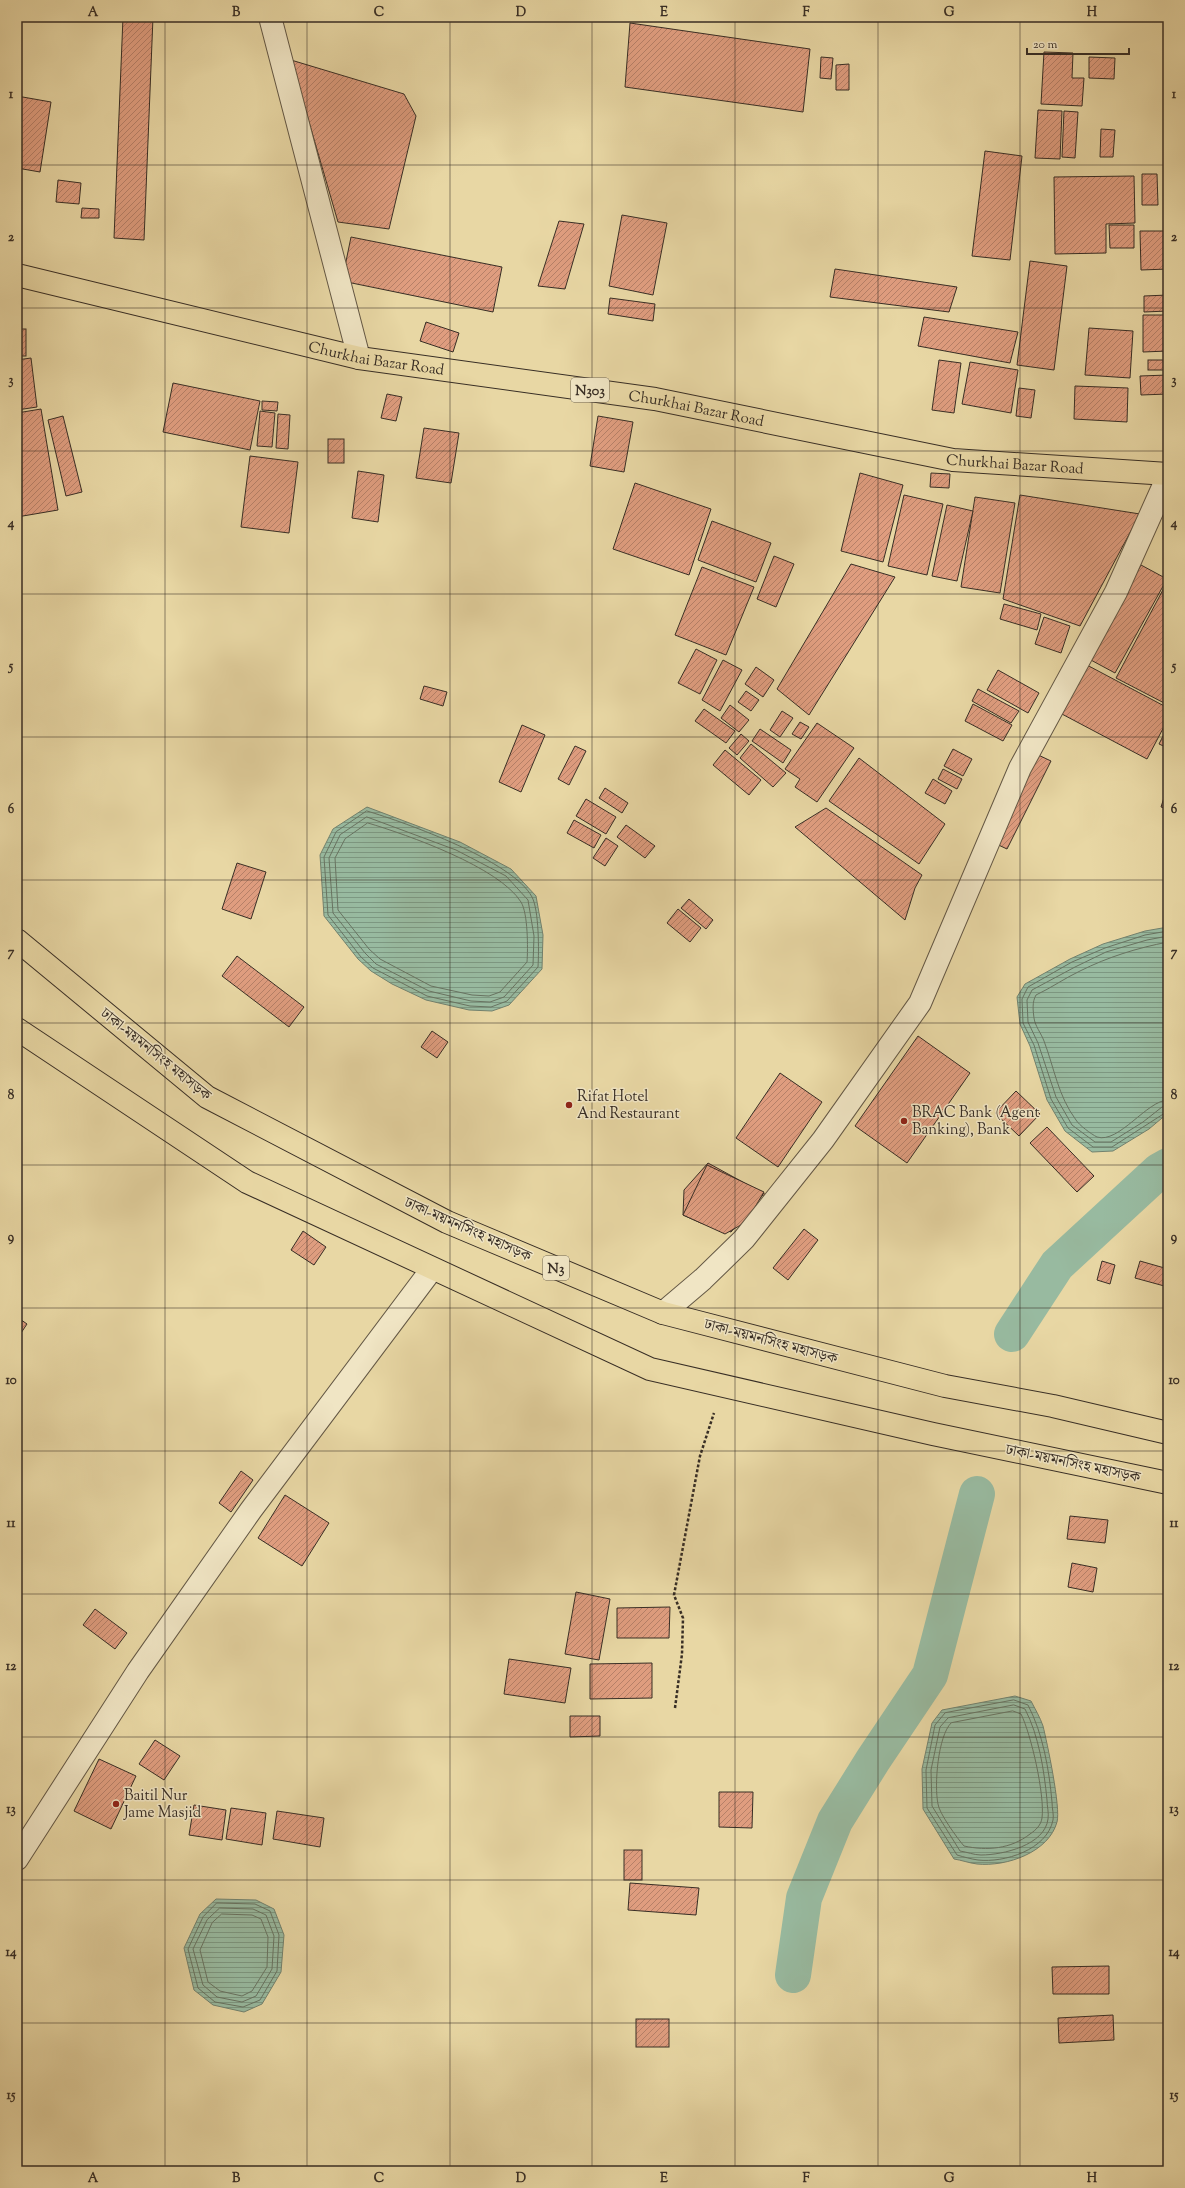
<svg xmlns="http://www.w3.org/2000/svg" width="1185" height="2188" viewBox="0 0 1185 2188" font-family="'Sorts Mill Goudy','Noto Serif Bengali',serif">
  <defs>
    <pattern id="water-rules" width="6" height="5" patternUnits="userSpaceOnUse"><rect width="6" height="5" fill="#98baa0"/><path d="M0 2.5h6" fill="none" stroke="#7d9882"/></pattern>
    <pattern id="building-hatch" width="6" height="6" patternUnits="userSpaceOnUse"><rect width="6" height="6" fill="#df9d7f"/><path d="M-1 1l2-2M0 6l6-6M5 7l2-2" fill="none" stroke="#b68068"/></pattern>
  </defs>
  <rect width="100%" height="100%" fill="#e8d7a4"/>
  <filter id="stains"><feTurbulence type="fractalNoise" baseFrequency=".005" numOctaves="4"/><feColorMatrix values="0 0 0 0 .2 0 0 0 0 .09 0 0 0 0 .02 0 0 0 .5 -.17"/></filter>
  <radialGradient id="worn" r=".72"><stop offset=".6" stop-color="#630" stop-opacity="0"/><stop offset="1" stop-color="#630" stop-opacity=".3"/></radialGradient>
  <g fill="url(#water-rules)" stroke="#72826f">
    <path d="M367,807l93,35 51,27 25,27 7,39 -1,34 -33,36 -17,6 -23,-1 -43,-10 -34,-16 -21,-13 -13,-12 -34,-43 -4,-61 13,-26z"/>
    <path d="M1168,927v186l-19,16 -36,22 -21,1 -27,-21 -18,-31 -17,-54 -10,-22 -3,-27 8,-13 45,-25 33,-15 42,-13z"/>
    <path d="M1015,1696l16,5c4,8 9,16 12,25 4,16 18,82 14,96 -8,30 -50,45 -80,42 -8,-1 -16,-4 -23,-5l-31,-50 -1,-40 10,-46 10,-13z"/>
    <path d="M216,1899l40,1 18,9 10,26 -3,37 -19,32 -18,8 -31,-7 -19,-15 -10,-42 16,-34z"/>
  </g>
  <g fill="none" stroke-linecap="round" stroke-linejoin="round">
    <g stroke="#687462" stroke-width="1">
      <path d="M367,811c40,12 146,50 165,86 7,13 7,54 6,70l-31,34 -16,6 -21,-1 -43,-10 -54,-28 -12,-11 -33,-42 -4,-58 12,-25z"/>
      <path d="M367,817l89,33 50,26 22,24 6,36 -1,29 -29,32 -14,5 -19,-1 -42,-10 -53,-27 -11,-11 -32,-40 -4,-55 11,-23z"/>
      <path d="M368,823c40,12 131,44 153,79 7,11 7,47 6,60l-27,30 -11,4 -17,-1 -41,-9 -51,-27 -11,-10 -31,-39 -3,-52 10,-19z"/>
      <path d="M1168,931l-23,4 -40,13 -33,14 -44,25 -6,12 1,24 11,22 17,54 17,29 25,19h19l56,-36"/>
      <path d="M1168,936l-21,4 -41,12 -31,15 -43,23 -5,10 1,22 10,21 18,54 16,28 23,17h16l32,-20 19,-15 6,-1"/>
      <path d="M1168,942c-31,6 -60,15 -88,29 -15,7 -29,17 -44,24 -4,7 -3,15 -2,23 1,8 7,15 10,23 10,26 14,55 32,79 3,5 15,14 21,17 22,7 50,-37 71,-37"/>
      <path d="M1014,1700l14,5c15,29 21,64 24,97 0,6 2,13 1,18 -6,30 -49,43 -75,40 -7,-1 -14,-3 -21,-5l-30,-47 -1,-38 9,-45 10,-12z"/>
      <path d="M1014,1705l11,4c14,27 19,61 22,91 0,6 2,13 1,19 -3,26 -45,36 -67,36 -7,0 -14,-3 -21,-4l-28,-45 -1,-36 9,-43 8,-9z"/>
      <path d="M1013,1711l8,3c10,20 24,81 21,104 -1,7 -6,12 -12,16 -19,15 -43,17 -66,12 -7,-8 -25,-33 -26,-42 -4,-19 0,-68 13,-81z"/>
      <path d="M217,1903l38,1 15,7 9,24 -2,36 -17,29 -17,7 -28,-5 -17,-14 -10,-39 15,-32z"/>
      <path d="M220,1908l33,1 13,6 8,21 -2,33 -16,27 -14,6 -25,-5 -14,-12 -10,-36 14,-29z"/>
      <path d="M222,1914l30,1 9,4 7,18 -1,30 -15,24 -10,5 -22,-5 -12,-9 -8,-32 12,-27z"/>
    </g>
    <g stroke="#98baa0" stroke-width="36">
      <path d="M1012,1334l45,-69 102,-94 9,-5"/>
      <path d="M793,1975l11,-77 31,-77 38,-61 57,-85 47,-181"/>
    </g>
  </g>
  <g fill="url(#building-hatch)" stroke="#382e25">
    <path d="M123,17h30l-9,223 -30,-2z"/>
    <path d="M630,23l180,26 -7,63 -178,-25z"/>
    <path d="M1044,52l29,1 -1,25h12l-2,28 -41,-2z"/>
    <path d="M821,57l12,1 -2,21 -11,-1z"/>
    <path d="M1089,57l26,1 -1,21 -25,-1z"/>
    <path d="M291,60l113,34 12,22 -27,113 -51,-7z"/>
    <path d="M849,64v26h-13v-25z"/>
    <path d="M17,96l34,6 -11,70 -23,-4z"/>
    <path d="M1038,110l24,1 -2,48 -25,-1z"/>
    <path d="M1064,111l14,1 -3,46 -13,-1z"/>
    <path d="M1101,129l14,1 -2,27h-13z"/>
    <path d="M985,151l37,5 -12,104 -38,-4z"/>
    <path d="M1142,174h15l1,31h-16z"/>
    <path d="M1134,176l1,47 -29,1v29l-51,1 -1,-77z"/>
    <path d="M58,180l23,3 -2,21 -23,-2z"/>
    <path d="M82,208l17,1v9h-18z"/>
    <path d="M622,215l45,8 -14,72 -44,-9z"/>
    <path d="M559,221l25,3 -19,65 -27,-3z"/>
    <path d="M1109,225h25v23h-24z"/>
    <path d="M1140,231h28v38l-27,1z"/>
    <path d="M351,237l151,30 -9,45 -151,-31z"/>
    <path d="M1030,261l37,5 -13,104 -37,-5z"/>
    <path d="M835,269l122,18 -8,25 -119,-15z"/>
    <path d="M1168,295v16l-24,1v-16z"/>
    <path d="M610,298l45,6 -2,17 -45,-7z"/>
    <path d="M1143,315h25v36l-25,1z"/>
    <path d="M924,317l94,15 -8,31 -92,-17z"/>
    <path d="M426,322l33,11 -6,19 -33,-11z"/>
    <path d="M1089,328l44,3 -3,47 -45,-3z"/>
    <rect x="17" y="329" width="9" height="27"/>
    <path d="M31,358l6,49 -20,3v-50z"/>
    <path d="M939,360l22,3 -7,50 -22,-3z"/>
    <rect x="1148" y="360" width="20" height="10"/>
    <path d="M970,362l48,8 -7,43 -49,-9z"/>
    <path d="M1168,375v19l-27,1 -1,-19z"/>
    <path d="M173,383l87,18 -10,49 -87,-18z"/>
    <path d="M1075,386l53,2 -1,34 -53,-3z"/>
    <path d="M1019,388l16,2 -4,28 -15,-2z"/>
    <path d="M387,394l15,3 -6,24 -15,-3z"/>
    <path d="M262,401l16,1 -1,9 -15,-1z"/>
    <path d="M41,409l17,101 -41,7v-104z"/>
    <path d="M260,411l15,2 -3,34 -15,-1z"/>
    <path d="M278,414l12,1 -2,34 -12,-1z"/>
    <path d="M63,416l19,76 -16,4 -18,-76z"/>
    <path d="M598,416l35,6 -9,50 -34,-6z"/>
    <path d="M424,428l35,5 -8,50 -35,-5z"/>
    <rect x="328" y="439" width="16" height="24"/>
    <path d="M250,456l48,6 -9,71 -48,-6z"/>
    <path d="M358,471l26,4 -6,47 -26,-4z"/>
    <path d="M860,473l43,12 -20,77 -42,-11z"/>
    <path d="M931,473l19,1 -1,14 -19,-1z"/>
    <path d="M635,483l76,26 -22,66 -76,-26z"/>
    <path d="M904,495l39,9 -16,71 -39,-9z"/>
    <path d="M1020,495l120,19 -60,112 -77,-27z"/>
    <path d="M975,497l40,6 -15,90 -39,-6z"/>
    <path d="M947,505l26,6 -16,70 -25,-5z"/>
    <path d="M712,521l59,22 -15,39 -58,-22z"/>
    <path d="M774,556l20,8 -18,43 -19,-8z"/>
    <path d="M851,564l44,13 -86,138 -32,-26z"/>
    <path d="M1141,565l26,14 -52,94 -26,-14z"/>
    <path d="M702,567l52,20 -28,68 -51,-20z"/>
    <path d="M1165,586l3,1v118l-52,-27z"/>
    <path d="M1004,604l37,10 -4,16 -37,-11z"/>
    <path d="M1044,617l26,9 -9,27 -26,-9z"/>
    <path d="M696,649l21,11 -17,34 -22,-11z"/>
    <path d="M723,660l19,10 -22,41 -18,-11z"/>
    <path d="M1085,664l83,44v11l-21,40 -87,-46z"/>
    <path d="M756,667l18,13 -11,17 -18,-13z"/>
    <path d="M998,670l41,23 -11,20 -41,-23z"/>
    <path d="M424,686l23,6 -4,14 -23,-7z"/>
    <path d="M978,689l41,22 -8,12 -39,-22z"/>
    <path d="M746,691l13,9 -8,11 -13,-9z"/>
    <path d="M973,704l39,21 -9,16 -38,-20z"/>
    <path d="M730,705l19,15 -10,12 -18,-14z"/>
    <path d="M704,709l31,22 -9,12 -31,-22z"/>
    <path d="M782,711l11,7 -13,19 -10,-7z"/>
    <path d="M800,722l9,5 -8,12 -9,-5z"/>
    <path d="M817,723l37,25 -37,54 -22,-15 5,-8 -15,-10z"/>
    <path d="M522,725l23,10 -24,57 -22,-10z"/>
    <path d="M1168,726v22l-9,-4z"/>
    <path d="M760,729l31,21 -8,13 -31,-22z"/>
    <path d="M741,734l8,7 -12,14 -8,-7z"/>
    <path d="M751,744l35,29 -13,14 -33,-29z"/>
    <path d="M575,746l11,5 -17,34 -11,-6z"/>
    <path d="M953,749l19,10 -9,17 -19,-10z"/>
    <path d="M725,750l36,30 -12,15 -36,-30z"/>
    <path d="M1034,753l17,8 -44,88 -17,-8z"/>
    <path d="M859,758l86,66 -26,40 -90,-63z"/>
    <path d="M943,769l19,10 -5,10 -19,-10z"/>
    <path d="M933,779l19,12 -7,13 -20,-11z"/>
    <path d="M1168,785v24l-7,-2z"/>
    <path d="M605,788l23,15 -6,10 -23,-15z"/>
    <path d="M586,799l30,18 -10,17 -30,-18z"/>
    <path d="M826,808l96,67 -7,13 -10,32 -110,-93z"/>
    <path d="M574,820l27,15 -7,13 -27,-15z"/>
    <path d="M626,825l29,21 -10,12 -28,-21z"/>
    <path d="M606,838l12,8 -13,20 -12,-8z"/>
    <path d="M237,863l29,9 -15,47 -29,-10z"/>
    <path d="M689,899l24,21 -7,9 -25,-21z"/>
    <path d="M678,909l23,19 -11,14 -23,-19z"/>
    <path d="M237,956l67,51 -15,20 -67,-51z"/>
    <path d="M432,1031l16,11 -11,16 -16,-11z"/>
    <path d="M918,1036l52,37 -63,90 -52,-37z"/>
    <path d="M780,1073l42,29 -44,65 -42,-29z"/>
    <path d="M1016,1091l24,23 -21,22 -24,-23z"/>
    <path d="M1047,1127l47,49 -17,16 -47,-49z"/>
    <path d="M708,1163l62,34 -7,-2 -32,37 -30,-9 -18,-8 1,-25z"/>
    <path d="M707,1165l57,27 -18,30 -21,12 -42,-19z"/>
    <path d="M804,1229l14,11 -30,40 -15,-12z"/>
    <path d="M303,1231l23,16 -12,18 -23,-15z"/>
    <path d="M1102,1261l13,4 -5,19 -13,-4z"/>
    <path d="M1140,1261l28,8v18l-33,-9z"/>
    <path d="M17,1317l10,7 -10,15z"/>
    <path d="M241,1471l12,9 -22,32 -12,-9z"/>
    <path d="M285,1495l44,28 -27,43 -44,-28z"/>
    <path d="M1070,1516l38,4 -3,23 -38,-4z"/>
    <path d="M1072,1563l25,5 -4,24 -25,-5z"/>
    <path d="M576,1592l34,7 -11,61 -34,-6z"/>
    <path d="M670,1607l-1,31h-52v-30z"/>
    <path d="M95,1609l32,24 -12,16 -32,-24z"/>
    <path d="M509,1659l62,9 -6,35 -61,-9z"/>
    <path d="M652,1663v35l-62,1v-35z"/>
    <path d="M570,1716h30v20l-30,1z"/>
    <path d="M155,1740l25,16 -16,24 -25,-16z"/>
    <path d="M99,1759l37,17 -25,53 -37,-18z"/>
    <path d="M719,1792h34l-1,36 -33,-1z"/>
    <path d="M194,1805l32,5 -4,30 -33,-5z"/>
    <path d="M231,1808l35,5 -4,32 -36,-6z"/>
    <path d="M277,1811l47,7 -4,29 -47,-8z"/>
    <rect x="624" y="1850" width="18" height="30"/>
    <path d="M630,1883l69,5 -3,27 -68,-5z"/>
    <path d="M1109,1966v28h-56l-1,-27z"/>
    <path d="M1113,2015l1,25 -55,3 -1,-25z"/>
    <rect x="636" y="2019" width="33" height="28"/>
  </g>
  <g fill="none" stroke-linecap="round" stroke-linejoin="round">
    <defs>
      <g id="street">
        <path d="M270,17l89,341"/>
        <path d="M663,1313l40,-34 41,-40 79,-99 97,-137 100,-235 96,-176 52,-116"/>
        <path d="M17,1859l121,-188 113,-161 181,-241"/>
      </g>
      <g id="highway">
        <path id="s1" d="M17,275l342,83 296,41 298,61 215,14"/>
        <path d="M17,940l190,157 240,125 216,91 282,73 108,20 115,27"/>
        <path d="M17,1029l230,153 403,187 283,65 235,49"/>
      </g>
    </defs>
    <use href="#street" stroke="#645845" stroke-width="24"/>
    <use href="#highway" stroke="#382e25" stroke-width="24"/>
    <path stroke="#382e25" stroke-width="2.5" stroke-dasharray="3 2" stroke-linecap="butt" d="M675,1708l7,-54 1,-36 -9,-23 26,-139 14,-43"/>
    <use href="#street" stroke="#f0e5c4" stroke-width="22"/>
    <use href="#highway" stroke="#e8d7a4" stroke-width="22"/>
  </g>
  <path fill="none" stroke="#382e25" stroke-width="1" stroke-opacity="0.55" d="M165,17v2154M307,17v2154M450,17v2154M592,17v2154M735,17v2154M878,17v2154M1020,17v2154M17,165h1151M17,308h1151M17,451h1151M17,594h1151M17,737h1151M17,880h1151M17,1023h1151M17,1165h1151M17,1308h1151M17,1451h1151M17,1594h1151M17,1737h1151M17,1880h1151M17,2023h1151"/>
  <g fill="#8f2418" stroke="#f0e5c4" stroke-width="1.5">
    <circle cx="569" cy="1105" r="4"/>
    <circle cx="904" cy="1121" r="4"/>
    <circle cx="116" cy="1804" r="4"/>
  </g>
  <g text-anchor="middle" stroke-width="3" stroke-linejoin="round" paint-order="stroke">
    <g fill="#f0e5c4" stroke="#6f6555" stroke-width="1">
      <rect x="571" y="378" width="38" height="24" rx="3"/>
      <rect x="543" y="1256" width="26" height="24" rx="3"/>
    </g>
    <g font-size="14" font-weight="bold" fill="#382e25">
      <text x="590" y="395">N303</text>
      <text x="556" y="1273">N3</text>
    </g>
    <g font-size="15" fill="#382e25" stroke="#f0e5c4">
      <text dy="5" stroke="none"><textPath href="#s1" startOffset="369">Churkhai Bazar Road</textPath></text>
      <text dy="5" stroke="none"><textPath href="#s1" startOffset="693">Churkhai Bazar Road</textPath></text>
      <text dy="5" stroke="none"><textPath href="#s1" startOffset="1017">Churkhai Bazar Road</textPath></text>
      <text transform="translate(156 1054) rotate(39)" y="5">ঢাকা-ময়মনসিংহ মহাসড়ক</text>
      <text transform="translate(468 1229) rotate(24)" y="5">ঢাকা-ময়মনসিংহ মহাসড়ক</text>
      <text transform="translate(771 1341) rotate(15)" y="5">ঢাকা-ময়মনসিংহ মহাসড়ক</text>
      <text transform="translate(1073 1463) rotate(12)" y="5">ঢাকা-ময়মনসিংহ মহাসড়ক</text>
    </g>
    <g font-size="15" fill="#382e25" stroke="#f0e5c4" text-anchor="start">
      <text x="577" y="1101">Rifat Hotel<tspan x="577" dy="17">And Restaurant</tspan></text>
      <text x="912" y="1117">BRAC Bank (Agent<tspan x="912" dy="17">Banking), Bank</tspan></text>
      <text x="124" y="1800">Baitil Nur<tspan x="124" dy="17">Jame Masjid</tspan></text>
    </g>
  </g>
  <rect width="1185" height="2188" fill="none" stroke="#e8d7a4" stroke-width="44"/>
  <path d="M1027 48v6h102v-6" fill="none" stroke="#382e25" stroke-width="2"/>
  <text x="1033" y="48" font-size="12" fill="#382e25" stroke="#f0e5c4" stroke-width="3" paint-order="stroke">20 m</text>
  <rect x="22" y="22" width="1141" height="2144" fill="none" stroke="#382e25" stroke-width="1.5"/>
  <g font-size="13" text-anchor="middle" font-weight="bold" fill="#382e25">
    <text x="93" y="16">A</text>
    <text x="236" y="16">B</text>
    <text x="379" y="16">C</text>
    <text x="521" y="16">D</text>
    <text x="664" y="16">E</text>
    <text x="806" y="16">F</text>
    <text x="949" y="16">G</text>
    <text x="1092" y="16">H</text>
    <text x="11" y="98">1</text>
    <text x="1174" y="98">1</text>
    <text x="11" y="241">2</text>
    <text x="1174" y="241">2</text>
    <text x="11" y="384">3</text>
    <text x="1174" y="384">3</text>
    <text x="11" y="527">4</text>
    <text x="1174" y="527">4</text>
    <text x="11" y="670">5</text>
    <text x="1174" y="670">5</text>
    <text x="11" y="813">6</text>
    <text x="1174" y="813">6</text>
    <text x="11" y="956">7</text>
    <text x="1174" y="956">7</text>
    <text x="11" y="1099">8</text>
    <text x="1174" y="1099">8</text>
    <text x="11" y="1241">9</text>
    <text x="1174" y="1241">9</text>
    <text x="11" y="1384">10</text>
    <text x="1174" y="1384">10</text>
    <text x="11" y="1527">11</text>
    <text x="1174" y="1527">11</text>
    <text x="11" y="1670">12</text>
    <text x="1174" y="1670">12</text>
    <text x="11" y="1813">13</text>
    <text x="1174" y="1813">13</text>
    <text x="11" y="1956">14</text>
    <text x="1174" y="1956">14</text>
    <text x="11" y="2099">15</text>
    <text x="1174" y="2099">15</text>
    <text x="93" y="2182">A</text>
    <text x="236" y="2182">B</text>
    <text x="379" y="2182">C</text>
    <text x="521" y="2182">D</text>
    <text x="664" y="2182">E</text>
    <text x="806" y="2182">F</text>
    <text x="949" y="2182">G</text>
    <text x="1092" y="2182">H</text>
  </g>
  <rect width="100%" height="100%" filter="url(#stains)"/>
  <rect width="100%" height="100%" fill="url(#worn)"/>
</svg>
